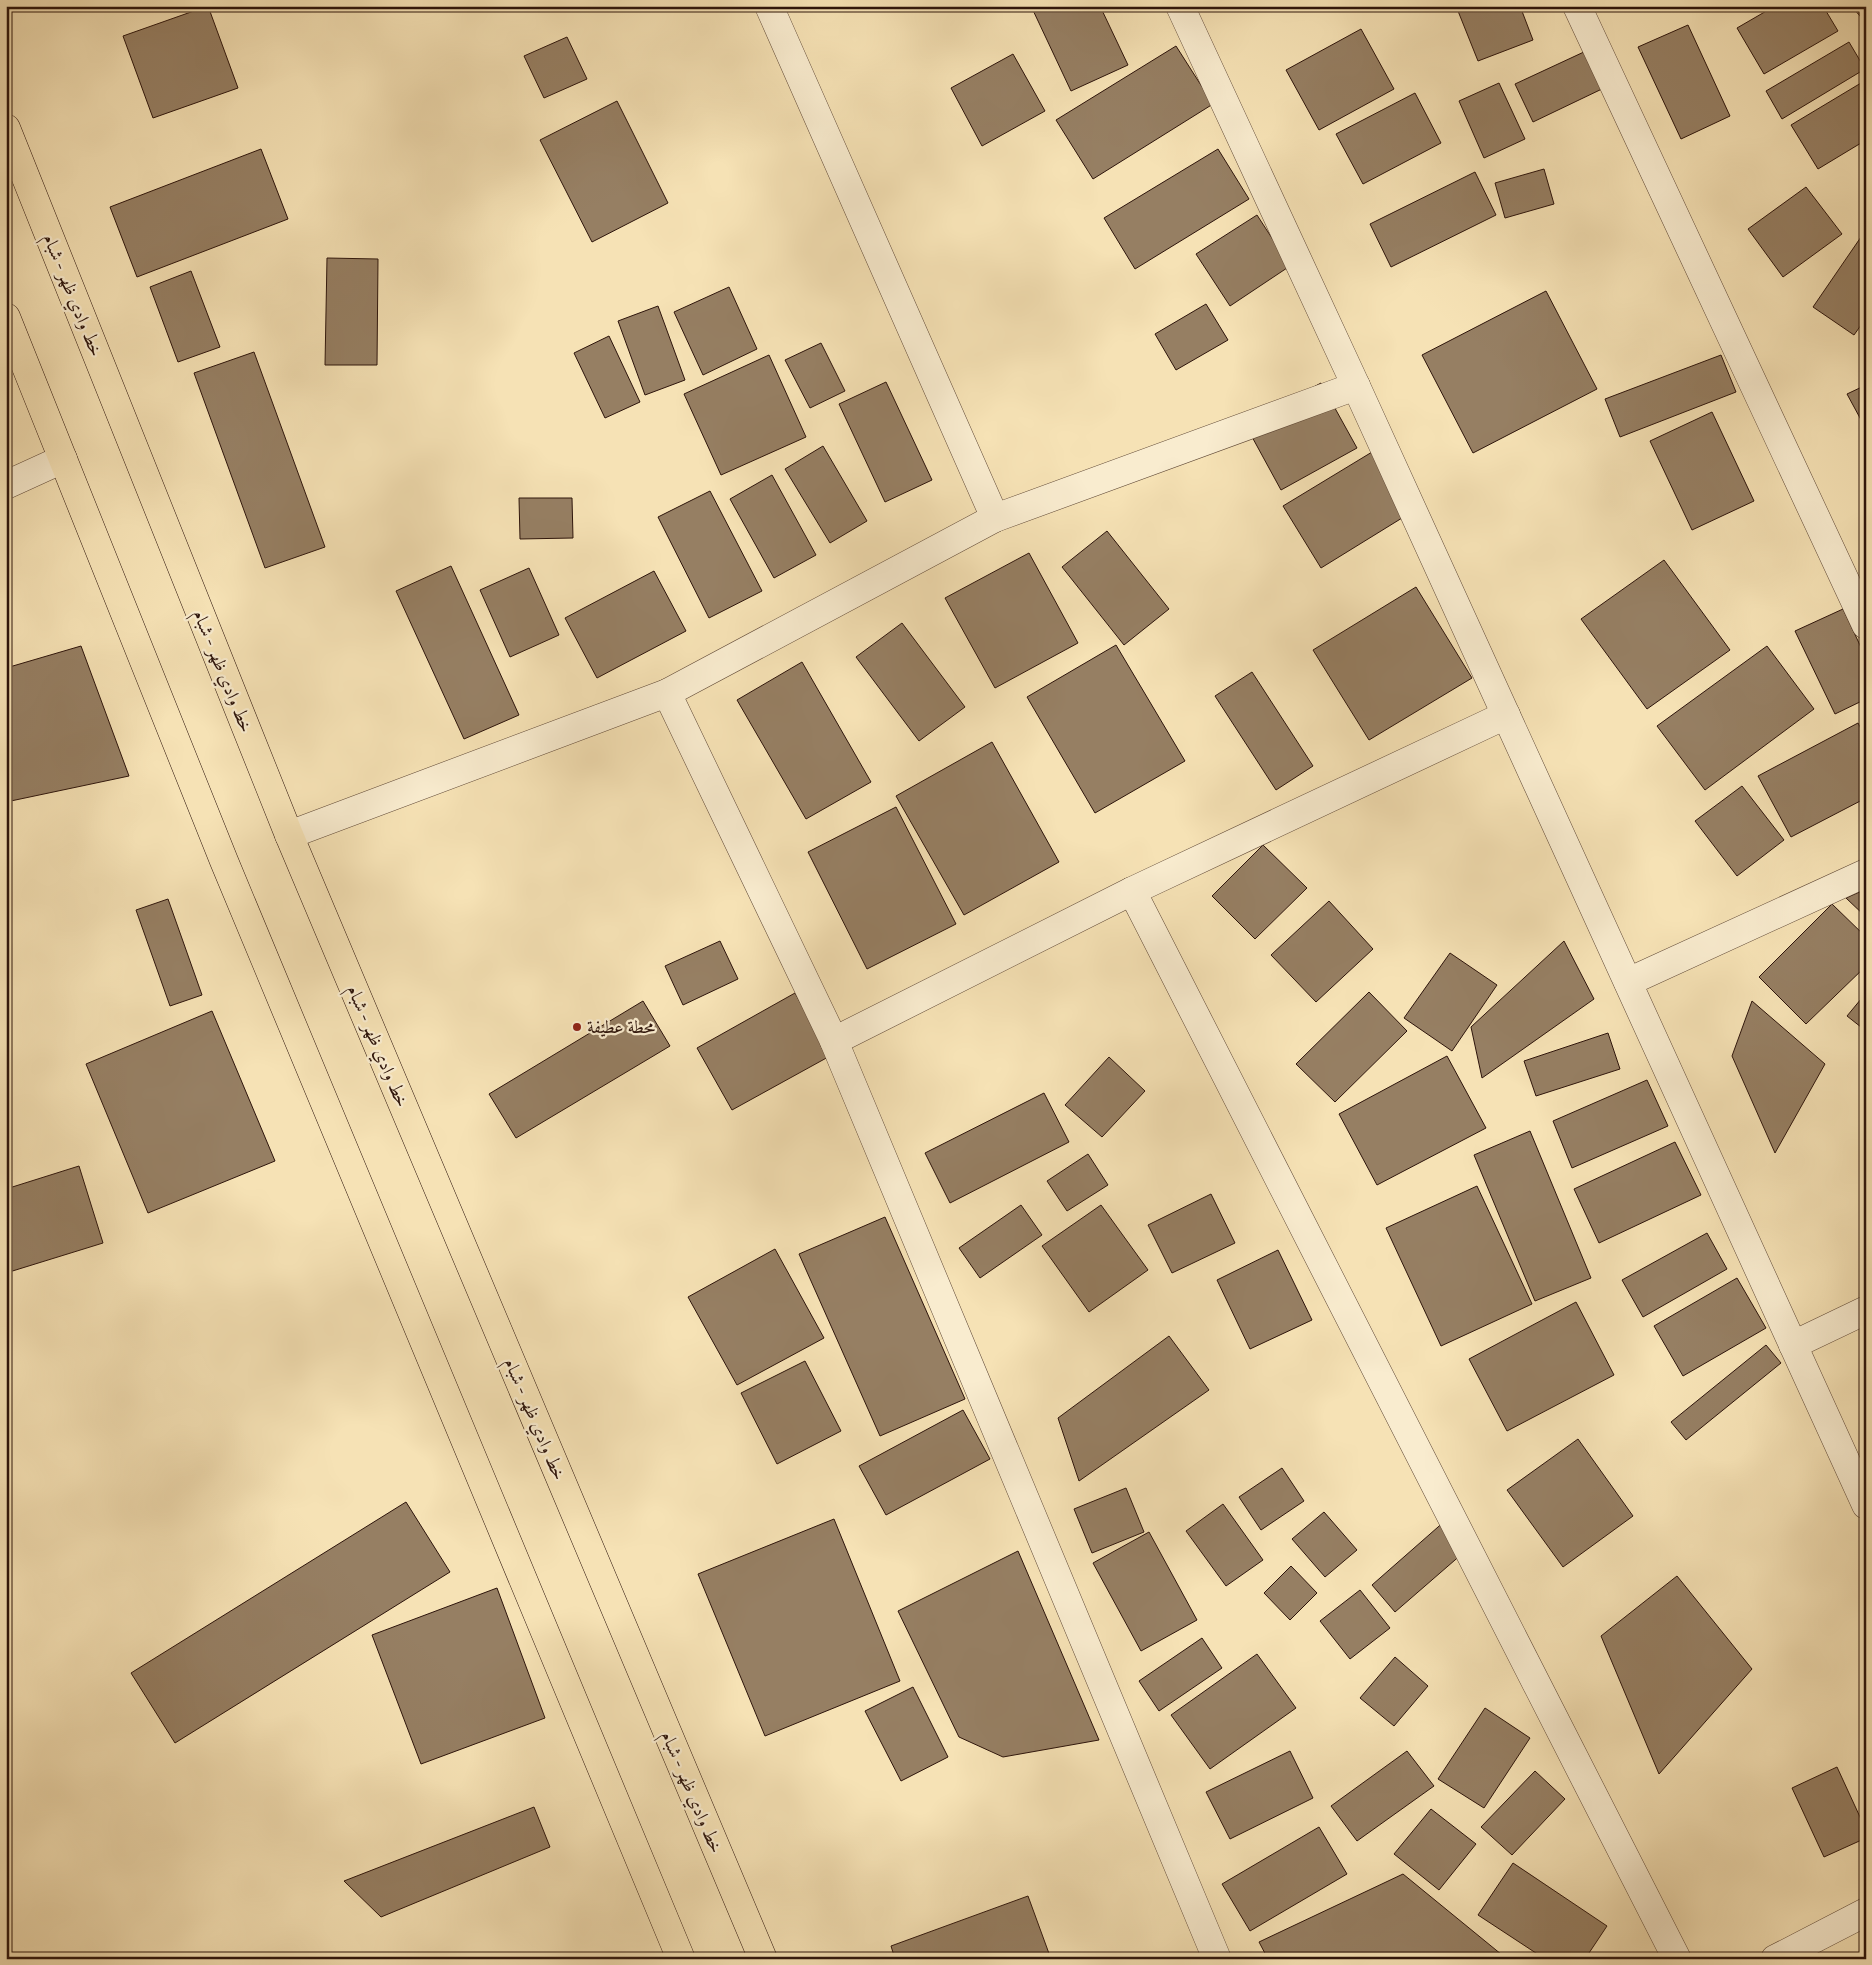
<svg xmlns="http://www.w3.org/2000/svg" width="1872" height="1965" viewBox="0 0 1872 1965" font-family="'Gentium Book Plus',Amiri,serif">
  <rect width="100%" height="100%" fill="#f6e2b5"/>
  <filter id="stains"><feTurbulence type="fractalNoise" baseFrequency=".004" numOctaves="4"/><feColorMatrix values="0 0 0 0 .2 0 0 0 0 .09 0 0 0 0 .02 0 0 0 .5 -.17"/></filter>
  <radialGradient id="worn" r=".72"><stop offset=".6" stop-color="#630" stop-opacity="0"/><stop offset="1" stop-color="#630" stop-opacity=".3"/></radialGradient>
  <g fill="#967f63" stroke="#2d140b">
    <path d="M208,6l30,82 -85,30 -30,-82z"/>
    <path d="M1031,6h69l28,59 -57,26z"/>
    <path d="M1456,6h64l13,34 -55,21z"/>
    <path d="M1775,6h48l15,25 -74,43 -27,-46z"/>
    <path d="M1855,6h11v17l-13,-15z"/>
    <path d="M1688,25l42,91 -49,23 -43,-92z"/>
    <path d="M1361,29l33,60 -75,41 -33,-60z"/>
    <path d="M567,37l20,42 -43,19 -20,-42z"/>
    <path d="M1849,42l16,27 -83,50 -16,-28z"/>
    <path d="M1176,46l37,58 -120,75 -37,-59z"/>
    <path d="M1586,51l18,37 -71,34 -18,-38z"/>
    <path d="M1013,54l32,57 -63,35 -31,-58z"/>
    <path d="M1866,80v60l-48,29 -27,-44z"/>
    <path d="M1499,83l26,56 -41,19 -25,-57z"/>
    <path d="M1415,93l26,50 -78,41 -27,-50z"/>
    <path d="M617,101l51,102 -76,39 -52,-102z"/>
    <path d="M261,149l27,70 -151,58 -27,-70z"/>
    <path d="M1218,149l31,50 -114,70 -31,-51z"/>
    <path d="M1544,169l10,35 -49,14 -10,-35z"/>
    <path d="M1475,172l21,43 -105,52 -21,-43z"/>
    <path d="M1806,187l36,47 -59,43 -35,-48z"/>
    <path d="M1257,215l33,51 -60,40 -34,-52z"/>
    <path d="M1861,237l5,3v78l-12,17 -41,-28z"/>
    <path d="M327,258l51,1 -1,106h-52z"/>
    <path d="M191,271l29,76 -42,15 -28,-75z"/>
    <path d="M729,287l28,62 -54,26 -29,-63z"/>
    <path d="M1546,291l51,98 -124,64 -51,-98z"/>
    <path d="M1206,304l22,36 -52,30 -21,-36z"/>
    <path d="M658,306l27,74 -40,15 -27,-74z"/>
    <path d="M609,336l31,66 -35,16 -31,-65z"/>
    <path d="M821,343l24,48 -35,17 -25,-48z"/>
    <path d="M254,352l71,195 -60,21 -71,-195z"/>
    <path d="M769,355l37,82 -85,38 -37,-81z"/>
    <path d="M1721,355l15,37 -116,45 -15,-38z"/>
    <path d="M886,382l46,98 -47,22 -46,-98z"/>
    <path d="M1321,383l36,65 -76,42 -36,-66z"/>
    <path d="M1866,385v44l-19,-35z"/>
    <path d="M1712,412l42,89 -62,29 -42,-89z"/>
    <path d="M823,446l44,75 -37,22 -45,-74z"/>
    <path d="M1377,449l38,61 -94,58 -38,-62z"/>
    <path d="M772,475l44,80 -42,23 -44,-79z"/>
    <path d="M710,491l52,100 -53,27 -51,-101z"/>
    <path d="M519,498h53l1,40 -53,1z"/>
    <path d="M1107,531l62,78 -45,36 -62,-78z"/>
    <path d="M1029,553l49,90 -83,45 -50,-90z"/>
    <path d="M1664,560l66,90 -83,59 -66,-90z"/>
    <path d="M451,566l68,149 -55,24 -68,-148z"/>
    <path d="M529,568l30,67 -49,22 -30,-67z"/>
    <path d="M654,571l32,60 -89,47 -32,-60z"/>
    <path d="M1416,587l56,91 -103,62 -56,-90z"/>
    <path d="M1843,609l23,49v41l-31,15 -40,-83z"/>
    <path d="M902,623l63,84 -46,34 -63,-84z"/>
    <path d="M1116,645l69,116 -90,52 -68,-116z"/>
    <path d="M81,646l48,130 -123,26v-134z"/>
    <path d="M1767,646l47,63 -109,81 -48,-64z"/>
    <path d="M802,662l69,120 -65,37 -69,-119z"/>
    <path d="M1252,672l61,94 -37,24 -61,-94z"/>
    <path d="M1858,723l8,15v60l-75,39 -33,-61z"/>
    <path d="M992,742l67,120 -95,53 -68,-119z"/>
    <path d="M1742,786l42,54 -47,36 -42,-55z"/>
    <path d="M896,807l60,117 -89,45 -59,-117z"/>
    <path d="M1263,845l44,43 -52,51 -43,-43z"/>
    <path d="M1866,889v28l-20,-19z"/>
    <path d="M168,899l34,96 -32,11 -34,-96z"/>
    <path d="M1329,901l44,48 -57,53 -45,-47z"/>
    <path d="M1832,904l34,33v29l-60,58 -47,-47z"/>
    <path d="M720,941l18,38 -55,26 -18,-39z"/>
    <path d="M1564,941l30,58 -112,79 -11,-51z"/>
    <path d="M1450,953l47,32 -45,66 -48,-33z"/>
    <path d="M1369,992l38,39 -72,71 -39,-38z"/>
    <path d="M795,993l35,63 -98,54 -35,-62z"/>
    <path d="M1866,993v38l-19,-15z"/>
    <path d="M643,1001l27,45 -154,92 -27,-44z"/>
    <path d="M1752,1001l73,63 -50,89 -43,-97z"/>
    <path d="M212,1011l63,150 -127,52 -62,-149z"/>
    <path d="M1608,1033l12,36 -84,27 -12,-35z"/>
    <path d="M1447,1056l39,72 -109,57 -38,-71z"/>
    <path d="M1109,1057l36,34 -43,46 -37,-32z"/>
    <path d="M1647,1080l21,46 -96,42 -19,-47z"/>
    <path d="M1044,1093l25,49 -119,61 -25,-50z"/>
    <path d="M1530,1131l61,147 -56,23 -61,-146z"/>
    <path d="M1675,1142l26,53 -102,48 -25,-54z"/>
    <path d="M1088,1154l20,31 -41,26 -20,-30z"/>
    <path d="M79,1166l24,77 -97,30v-84z"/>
    <path d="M1477,1186l55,118 -91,42 -55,-118z"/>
    <path d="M1211,1194l24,49 -63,30 -24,-48z"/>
    <path d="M1021,1205l21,30 -62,43 -21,-30z"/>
    <path d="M1101,1205l47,65 -59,42 -47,-66z"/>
    <path d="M885,1217l80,182 -85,37 -81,-182z"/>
    <path d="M1707,1233l20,36 -84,48 -21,-37z"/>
    <path d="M775,1249l49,89 -87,47 -49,-88z"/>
    <path d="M1278,1250l34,70 -62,29 -33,-69z"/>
    <path d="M1737,1278l29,50 -83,48 -29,-50z"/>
    <path d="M1576,1302l38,73 -107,56 -38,-72z"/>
    <path d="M1169,1336l40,54 -130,91 -21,-63z"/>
    <path d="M1766,1345l15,18 -95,77 -15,-18z"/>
    <path d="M805,1361l36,70 -64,33 -36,-71z"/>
    <path d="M963,1410l27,49 -104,56 -27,-49z"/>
    <path d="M1578,1439l55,77 -70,51 -56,-77z"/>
    <path d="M1282,1468l22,33 -43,29 -22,-33z"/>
    <path d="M1126,1488l18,44 -52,21 -18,-44z"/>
    <path d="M406,1502l44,70 -275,171 -44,-70z"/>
    <path d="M1223,1504l40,56 -37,26 -40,-55z"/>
    <path d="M1324,1512l33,38 -32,27 -33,-38z"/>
    <path d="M834,1519l66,162 -135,55 -67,-162z"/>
    <path d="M1446,1520l24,27 -75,65 -23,-27z"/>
    <path d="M1149,1532l48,88 -56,31 -48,-88z"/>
    <path d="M1018,1551l81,189 -96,17 -44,-20 -61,-126z"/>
    <path d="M1291,1566l26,27 -27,27 -26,-27z"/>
    <path d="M1677,1576l75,93 -93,105 -58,-138z"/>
    <path d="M497,1588l48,130 -124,46 -49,-129z"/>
    <path d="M1360,1590l30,38 -40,31 -30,-38z"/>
    <path d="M1202,1638l20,30 -63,43 -20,-30z"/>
    <path d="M1257,1654l39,54 -86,61 -39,-54z"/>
    <path d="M1395,1657l33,29 -34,40 -34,-28z"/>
    <path d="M913,1687l35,70 -47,24 -36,-70z"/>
    <path d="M1485,1708l45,30 -46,70 -46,-29z"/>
    <path d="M1290,1751l23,47 -83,41 -24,-47z"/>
    <path d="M1407,1751l27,35 -77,55 -26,-35z"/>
    <path d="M1837,1767l29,63v8l-42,19 -32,-69z"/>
    <path d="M1535,1771l30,28 -53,56 -31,-28z"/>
    <path d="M534,1807l16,40 -169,70 -37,-36z"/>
    <path d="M1431,1809l45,35 -37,46 -45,-36z"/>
    <path d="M1319,1827l28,47 -97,57 -28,-47z"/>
    <path d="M1513,1863l94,63 -22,33h-40l-67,-44z"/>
    <path d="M1403,1874l104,85h-239l-9,-17z"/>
    <path d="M1028,1896l23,63h-156l-4,-13z"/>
  </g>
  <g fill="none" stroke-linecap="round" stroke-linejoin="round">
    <defs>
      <g id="minor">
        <path d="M769,6l226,512"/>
        <path d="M1180,6l176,380 510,1119"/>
        <path d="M1577,6l289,619"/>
        <path d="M6,485l57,-26"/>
        <path d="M667,693l167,348 383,918"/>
        <path d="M289,835l378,-142 328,-175 361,-132"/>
        <path d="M1132,891l545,1068"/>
        <path d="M1628,982l238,-109"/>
        <path d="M834,1041l298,-150 374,-176"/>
        <path d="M1793,1345l73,-35"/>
        <path d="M1775,1959l91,-47"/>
      </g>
      <g id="major">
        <path d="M6,128l283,707 474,1124"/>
        <path d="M6,317l218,544 457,1098"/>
      </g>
    </defs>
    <use href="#minor" stroke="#5f4836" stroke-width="29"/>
    <use href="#major" stroke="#2d140b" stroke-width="29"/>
    <use href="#minor" stroke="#f9eccf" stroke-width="28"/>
    <use href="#major" stroke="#f6e2b5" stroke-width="28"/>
  </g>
  <circle fill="#8f2418" stroke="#f9eccf" stroke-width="2" cx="577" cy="1027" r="5"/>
  <g text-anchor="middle" stroke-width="4.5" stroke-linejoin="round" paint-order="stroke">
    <g font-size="18" fill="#2d140b" stroke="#f9eccf">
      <text transform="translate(73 295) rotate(68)" y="6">خط وادي ظهر - شبام</text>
      <text transform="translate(223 671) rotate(68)" y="6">خط وادي ظهر - شبام</text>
      <text transform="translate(378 1046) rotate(67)" y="6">خط وادي ظهر - شبام</text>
      <text transform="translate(535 1419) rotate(67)" y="6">خط وادي ظهر - شبام</text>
      <text transform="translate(692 1792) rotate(67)" y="6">خط وادي ظهر - شبام</text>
    </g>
    <g font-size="18" fill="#2d140b" stroke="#f9eccf" text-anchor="start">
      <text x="587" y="1033">محطة عطيفة</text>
    </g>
  </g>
  <rect width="1872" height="1965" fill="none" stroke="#f6e2b5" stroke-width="25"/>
  <rect x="8" y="8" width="1857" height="1950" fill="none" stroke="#2d140b" stroke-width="2.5"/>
  <rect x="12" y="12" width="1847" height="1940" fill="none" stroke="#2d140b"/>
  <rect width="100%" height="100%" filter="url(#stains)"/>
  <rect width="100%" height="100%" fill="url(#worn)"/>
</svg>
